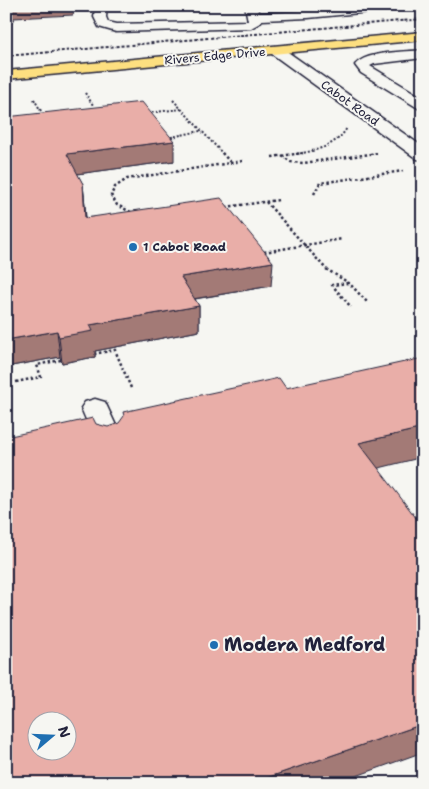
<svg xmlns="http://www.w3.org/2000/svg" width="429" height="789" viewBox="0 0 429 789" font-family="'Shantell Sans',sans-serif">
  <rect width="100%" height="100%" fill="#f6f6f2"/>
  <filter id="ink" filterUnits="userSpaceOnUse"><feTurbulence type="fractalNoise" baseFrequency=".02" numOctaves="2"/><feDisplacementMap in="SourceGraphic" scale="10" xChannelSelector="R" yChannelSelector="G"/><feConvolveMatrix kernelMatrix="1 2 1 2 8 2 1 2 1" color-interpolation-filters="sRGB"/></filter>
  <g filter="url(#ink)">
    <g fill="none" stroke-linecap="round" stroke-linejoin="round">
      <defs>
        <g id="minor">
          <path d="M95,6h12l-1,11 2,5 9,2 131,-3 -3,-15h11l3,7c49,-1 99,-7 148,-7l-5,3 -94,9 -46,2 -2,3 -9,5 -135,4 -17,-5 -5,-10z"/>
          <path d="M277,47l5,1 141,99v13l-6,-1 -145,-105 -2,-3 2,-3z"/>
          <path d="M423,50v8l-49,6 -4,2 53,32v12l-5,-2 -57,-35 -6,-8c11,-14 51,-13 68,-15z"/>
          <path d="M95,399l10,3 20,43 -5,7 -10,3 -10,-3 -19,-44 4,-6z"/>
        </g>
        <path id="major" d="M423,32v8l-417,39v-8z"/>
      </defs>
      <use href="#minor" stroke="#22223b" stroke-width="3"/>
      <use href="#major" stroke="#22223b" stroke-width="3"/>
      <g stroke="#22223b" stroke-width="2" stroke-dasharray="2 2" stroke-linecap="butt">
        <path d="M85,93l8,12"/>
        <path d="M34,99l7,12"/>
        <path d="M173,100l50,54"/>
        <path d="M148,113l33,-4"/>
        <path d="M167,138l33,-7"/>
        <path d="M296,154c20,-3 40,-8 51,-26"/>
        <path d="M371,154l7,-1"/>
      </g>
      <g stroke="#22223b" stroke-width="2.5" stroke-dasharray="2.5 2.5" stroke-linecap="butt">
        <path d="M222,153l9,10"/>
        <path d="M282,156l9,6 12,1 75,-10"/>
        <path d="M272,157l31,-4"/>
        <path d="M314,194l6,-11 83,-12"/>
        <path d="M266,202l60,67 23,14 19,20"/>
        <path d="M226,207l53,-7"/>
        <path d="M131,212l-14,-7 -6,-10 4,-8 12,-8 116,-18"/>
        <path d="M264,252l78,-13"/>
        <path d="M348,283l-16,2 19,22"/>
        <path d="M94,354l21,-4 16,38"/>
        <path d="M16,382l25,-5 -4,-12 24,-5"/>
      </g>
      <use href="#minor" fill="#f6f6f2" fill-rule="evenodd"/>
      <use href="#major" fill="#fddf80" fill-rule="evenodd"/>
      <path stroke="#22223b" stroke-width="2" stroke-dasharray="3 2" stroke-linecap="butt" d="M6,56l417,-37"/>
    </g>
    <g fill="#c89690" stroke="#22223b">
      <path d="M265,6h57v1l-56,1z"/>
      <path d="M6,117l168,44 -97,13 6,10 3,33 185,69 -76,13 4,7v25l-104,20v6l-33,6 -2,-6 -54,10z"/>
    </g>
    <g fill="#a37a76" stroke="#22223b">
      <path d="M12,6h63l-2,9 -59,3 -8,18v-18z"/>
      <path d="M174,141v20l-105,14 -2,-21z"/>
      <path d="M83,184l2,22 2,35 -2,-23z"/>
      <path d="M273,262l-2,24 -90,15v-24z"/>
      <path d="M199,306v25l-104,20v6l-33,6 -3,-26 31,-12z"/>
      <path d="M57,331l3,26 -54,10v-27z"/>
      <path d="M423,428v29l-68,17 4,-31z"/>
      <path d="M423,724v28l-86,31h-85z"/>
    </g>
    <g fill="#e9aea8" stroke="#22223b" fill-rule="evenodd">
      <path d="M6,6h6l-6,12z"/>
      <path d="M142,102l32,39 -107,13 16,30 2,34 136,-20 52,64 -92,15 18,29 -109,19 3,6 -34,6 -2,-6 -51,9v-223z"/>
      <path d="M423,358v70l-64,15 64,84v197l-171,59h-246v-346l87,-19 3,6 12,3 11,-4 5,-7 -1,-4 156,-34 7,10zM38,722h30v30h-30z"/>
    </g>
  </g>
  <g fill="#1f6fb2" stroke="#f6f6f2" stroke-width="2">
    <circle cx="133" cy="247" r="5"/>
    <circle cx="214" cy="645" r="5"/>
  </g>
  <g text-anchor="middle" stroke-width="4" stroke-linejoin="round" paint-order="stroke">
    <g font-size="12" fill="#22223b" stroke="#f6f6f2">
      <text transform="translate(215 56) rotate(-5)" y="4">Rivers Edge Drive</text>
      <text transform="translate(350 103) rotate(36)" y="4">Cabot Road</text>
    </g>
    <g font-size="12" font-weight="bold" fill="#22223b" stroke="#f6f6f2" text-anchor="start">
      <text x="143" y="251">1 Cabot Road</text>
    </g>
    <g font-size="18" font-weight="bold" fill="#22223b" stroke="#f6f6f2" text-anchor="start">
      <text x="224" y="651">Modera Medford</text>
    </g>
  </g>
  <rect width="429" height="789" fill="none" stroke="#f6f6f2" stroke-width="25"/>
  <rect x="12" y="12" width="404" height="764" fill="none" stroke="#22223b" stroke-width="2" filter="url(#ink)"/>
  <g transform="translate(52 736) rotate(71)"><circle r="24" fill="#f6f6f2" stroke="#a1a1a9"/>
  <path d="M0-4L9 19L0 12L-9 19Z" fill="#1f6fb2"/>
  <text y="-8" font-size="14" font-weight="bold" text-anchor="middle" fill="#22223b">N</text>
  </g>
</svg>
